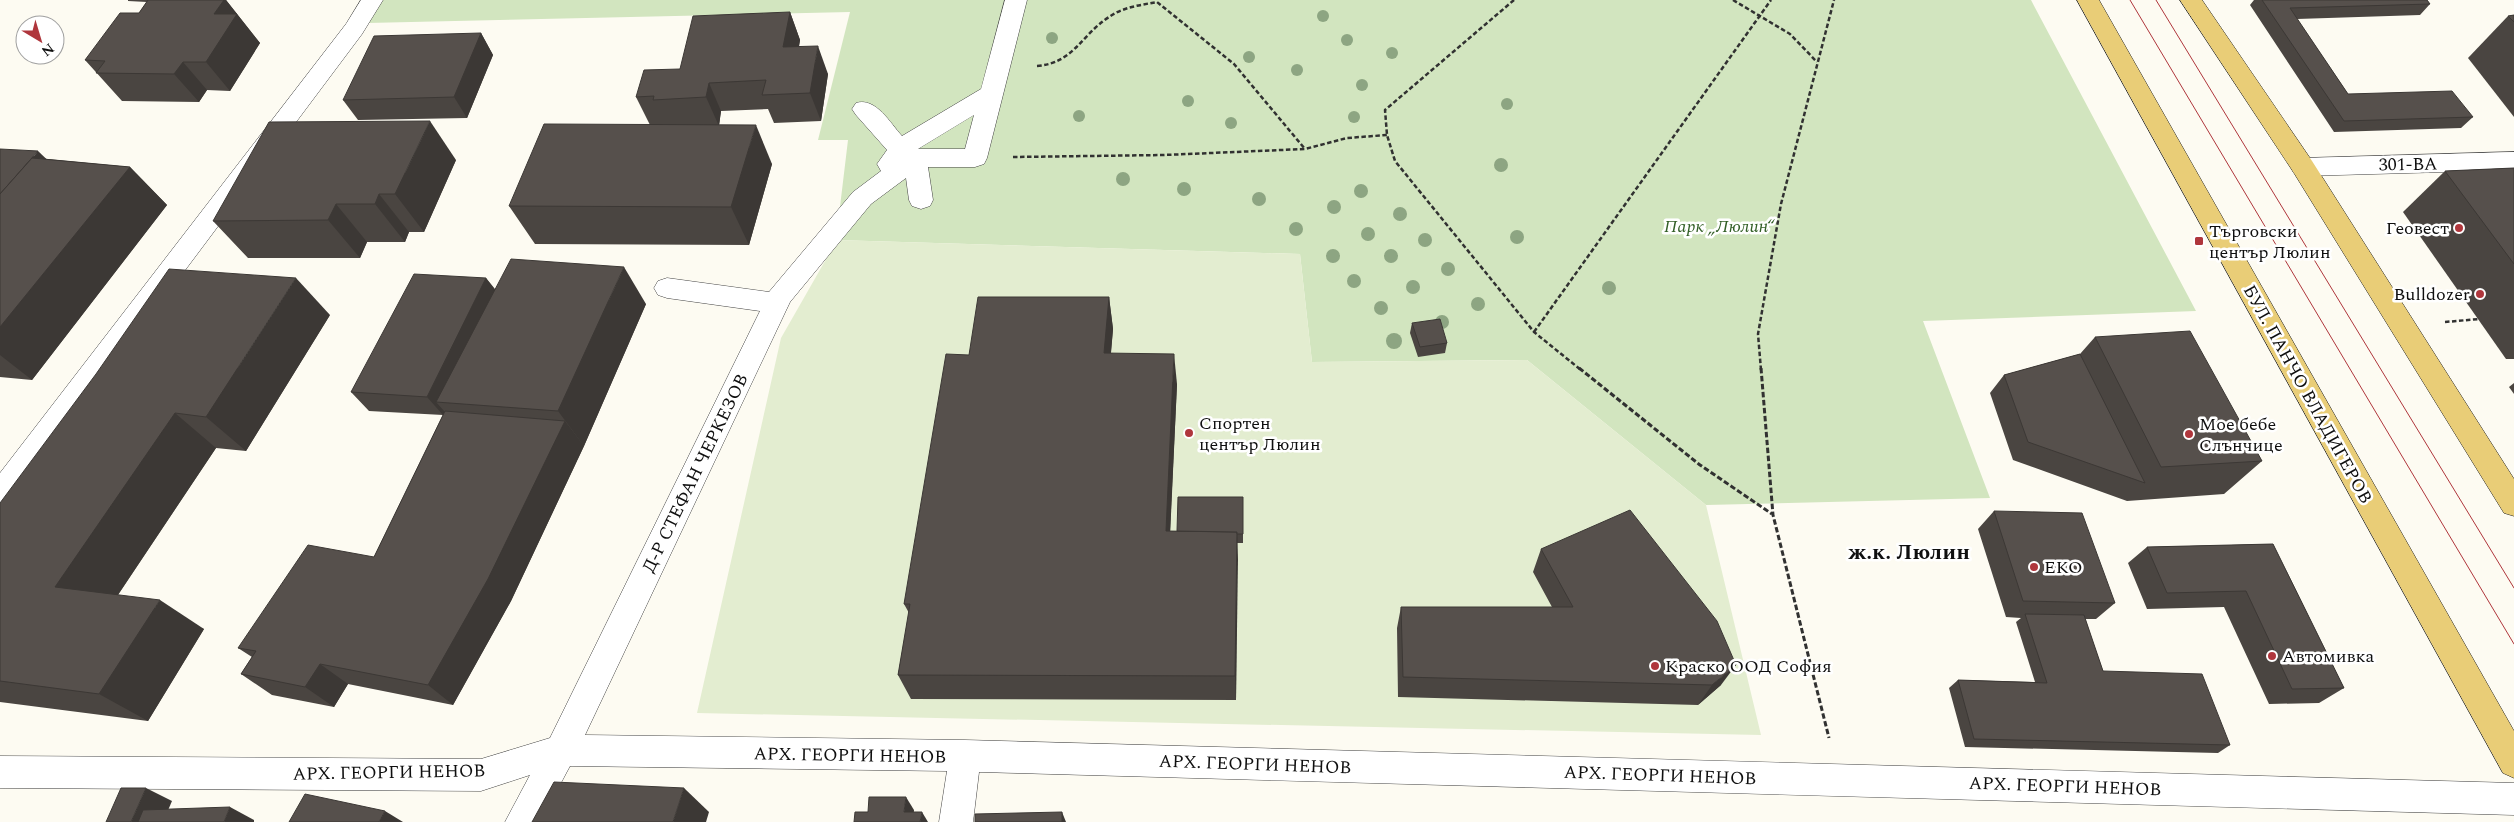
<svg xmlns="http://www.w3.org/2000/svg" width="2514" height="822" viewBox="0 0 2514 822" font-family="Spectral,serif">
  <rect width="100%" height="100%" fill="#fdfbf2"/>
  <path fill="#d2e5bf" d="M381,0h1650l165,311 -273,10 67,177 -284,7 -179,-145 -215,2 -12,-108 -464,-14 12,-100h-30l32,-128 -483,11z"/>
  <path fill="#e3edd0" d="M837,240l463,14 12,108 215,-2 179,145 55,230 -1064,-22 84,-375z"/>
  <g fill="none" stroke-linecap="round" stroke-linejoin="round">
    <defs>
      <g id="minor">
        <path d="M361,0h22l-21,34 -352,470 -10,3v-34l346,-449z"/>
        <path d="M1005,0h22l-40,158 -3,6 -9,3h-47l5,33 -3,6 -9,3 -9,-3 -3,-6 -3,-22 -35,26 -81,98 -205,433 380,5 1549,43v32l-1535,-43 -6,50h-34l8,-51 -377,-5 -30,56h-35l25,-47 -49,16 -481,-3v-32l481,3 69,-21 210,-427 -93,-13 -9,-3 -4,-7 4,-7 9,-3 102,14 84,-100 28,-21 -4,-7 10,-14 -31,-35 -4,-6 4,-6c20,-6 34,20 46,33l79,-47zM974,115l-9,34h-47z"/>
        <path d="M2514,152v18l-211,6 -9,-3 -3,-6 3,-6 9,-3z"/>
      </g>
      <g id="major">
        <path d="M2077,0h22l415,731v47l-11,-5z"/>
        <path d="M2180,0h22l110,161 202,318v37l-10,-3 -210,-340z"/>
      </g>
    </defs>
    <use href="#minor" stroke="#424242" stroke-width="1"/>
    <use href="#major" stroke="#202020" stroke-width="1"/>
    <g stroke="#313131" stroke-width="2.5" stroke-dasharray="4.5 2.5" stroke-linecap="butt">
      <path d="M1514,0l-129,110 2,25 8,26 139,171 47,38"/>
      <path d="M1733,0l57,34 27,28"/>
      <path d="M1037,66c37,-3 44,-31 72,-49 14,-10 32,-12 48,-15l77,62 71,85"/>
      <path d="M1013,157l151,-2 141,-6 42,-11 40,-3"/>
      <path d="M2445,322l34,-3"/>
      <path d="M1534,332l237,-332"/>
      <path d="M1761,370l-3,-36 23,-130 53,-204"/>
    </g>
    <g stroke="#313131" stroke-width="3" stroke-dasharray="5.5 2.5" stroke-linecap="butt">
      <path d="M1579,368l121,97 72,49"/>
      <path d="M1761,368l12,147 56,223"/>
    </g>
    <use href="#minor" fill="#fff" fill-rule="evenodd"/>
    <use href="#major" fill="#e9cd77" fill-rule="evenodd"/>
    <g stroke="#af363c" stroke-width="1">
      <path d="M2130,0l384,644"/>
      <path d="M2156,0l358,588"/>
    </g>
  </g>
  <g fill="#8da582">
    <circle cx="1323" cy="16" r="6"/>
    <circle cx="1052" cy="38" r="6"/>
    <circle cx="1347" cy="40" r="6"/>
    <circle cx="1392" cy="53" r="6"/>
    <circle cx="1249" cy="57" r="6"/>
    <circle cx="1297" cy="70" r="6"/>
    <circle cx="1362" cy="85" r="6"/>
    <circle cx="1188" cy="101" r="6"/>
    <circle cx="1507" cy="104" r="6"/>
    <circle cx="1079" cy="116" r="6"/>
    <circle cx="1354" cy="117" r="6"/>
    <circle cx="1231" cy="123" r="6"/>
    <circle cx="1501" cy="165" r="7"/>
    <circle cx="1123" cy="179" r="7"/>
    <circle cx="1184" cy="189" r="7"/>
    <circle cx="1361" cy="191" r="7"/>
    <circle cx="1259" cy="199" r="7"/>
    <circle cx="1334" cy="207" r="7"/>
    <circle cx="1400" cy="214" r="7"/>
    <circle cx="1296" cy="229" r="7"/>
    <circle cx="1368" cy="234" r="7"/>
    <circle cx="1517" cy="237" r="7"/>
    <circle cx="1425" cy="240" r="7"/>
    <circle cx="1333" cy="256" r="7"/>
    <circle cx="1391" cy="256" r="7"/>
    <circle cx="1448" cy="269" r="7"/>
    <circle cx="1354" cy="281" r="7"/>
    <circle cx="1413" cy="287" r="7"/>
    <circle cx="1609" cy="288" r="7"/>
    <circle cx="1478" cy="304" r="7"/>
    <circle cx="1381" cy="308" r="7"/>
    <circle cx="1442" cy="322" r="7"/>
    <circle cx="1394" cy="341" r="8"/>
  </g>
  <g fill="#4a4541">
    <path d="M128,0h98l34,43 -30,48 -23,-1 -8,12 -77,-1 -37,-41 54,-47 8,-11 -19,-1z"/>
    <path d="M2254,0h173l3,4 -10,11 -123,4 51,75 125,23 -12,11 -127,4 -84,-127z"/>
    <path d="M790,12l10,28 -1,6 29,28 -7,47 -47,2 -6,-14 -47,2 -2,14 53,39 -23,81 -214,-1 -26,-38 141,-81 -14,-28 44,-28z"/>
    <path d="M2514,15v102l-46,-59 40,-42z"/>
    <path d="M481,33l12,22 -26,63 -109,2 -15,-20z"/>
    <path d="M0,149l47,10 83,8 37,38 -135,175 -32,-3z"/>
    <path d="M456,160l-32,72h-15l-4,10h-38l-7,16h-112l-35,-37z"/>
    <path d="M2514,168v191h-8l-103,-147 42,-41z"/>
    <path d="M486,278l9,11 151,15 -62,142 -73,155 -58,104 -105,-21 -14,23 -62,-12 -31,-21 11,-17 -14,-9 136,-91 69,-142 -74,-4 -18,-19z"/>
    <path d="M1109,297l4,32 -2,24 66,31 -7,147h7l66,-34v46h-6l-1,157 -325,-1 -13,-24 11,-62 -5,-9 65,-249z"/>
    <path d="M330,315l-84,136 -30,-3 -98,147 86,34 -56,92 -148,-19v-199z"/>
    <path d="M1412,323l35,20 -2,10 -27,4 -8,-24z"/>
    <path d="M2095,337l167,124 -38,33 -97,7 -114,-41 -23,-67 14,-18 76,-21z"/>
    <path d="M2514,383v11l-5,-7z"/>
    <path d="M1994,511l121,92 -19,16h-11l18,52 127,74 -12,8 -253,-6 -16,-59 9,-8 77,2 -19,-60 5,-4 -15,-1 -28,-88z"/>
    <path d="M2273,544l71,144 -25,15 -50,1 -45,-97 -77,2 -19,-46 19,-16z"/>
    <path d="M1541,549l180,136 -23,20 -300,-8 -1,-69 4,-21h151l-19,-35z"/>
  </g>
  <g fill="#3c3835">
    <path d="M224,0h2l34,43 -30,48 -24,-29 8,-48z"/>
    <path d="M790,12l10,28 -6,36 -11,-29z"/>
    <path d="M481,33l12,22 -26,63 -13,-21z"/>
    <path d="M818,46l10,28 -7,47 -11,-28z"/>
    <path d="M183,62l24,28 -8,12 -25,-28z"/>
    <path d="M709,83l12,28 -2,15 -13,-29z"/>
    <path d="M430,121l26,39 -32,72 -29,-38z"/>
    <path d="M756,125l16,39 -23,81 -18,-38z"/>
    <path d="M38,151l21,20 -59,28z"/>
    <path d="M130,167l37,38 -135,175 -32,-25v-28z"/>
    <path d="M379,194l30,38 -4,10 -30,-38z"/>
    <path d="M336,204l31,38 -7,16 -32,-38z"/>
    <path d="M624,267l22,37 -62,142 -26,-35z"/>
    <path d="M296,278l34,37 -84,136 -40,-34z"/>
    <path d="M486,278l15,20 -65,104 9,10 -2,3 -16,-18z"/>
    <path d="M1109,297l4,32 -5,55 -4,-31z"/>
    <path d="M1174,354l3,30 -8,174 -3,-27z"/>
    <path d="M175,413l41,35 -113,169 -48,-30z"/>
    <path d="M565,421l19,25 -73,155 -58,104 -25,-20z"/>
    <path d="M1237,532l1,27 -2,141 -1,-24z"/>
    <path d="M160,600l44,29 -56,92 -49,-27z"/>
    <path d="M320,664l28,20 -14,23 -29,-20z"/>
    <path d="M1736,665l-15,20 -23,20 14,-20z"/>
    <path d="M146,788l26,13 -9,21h-32z"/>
    <path d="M684,788l25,24 -3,10h-33z"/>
    <path d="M906,797l8,13 -1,12 -9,-10z"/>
    <path d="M230,807l24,13v2h-30z"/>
    <path d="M385,811l18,11h-24z"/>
    <path d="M922,812l6,10h-8z"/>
    <path d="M1062,812l4,10h-4z"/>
  </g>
  <g fill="#56504c" stroke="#3c3835">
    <path d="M148,0h76l-10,14h23l-31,48h-23l-9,12 -78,-1 9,-12 -20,-1 35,-47h19z"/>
    <path d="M2262,0h165l3,4 -140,4 58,86 104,-3 21,26 -129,4z"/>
    <path d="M790,12l-7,35 35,-1 -8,47 -48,2 4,-15 -57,3 -3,14 -53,3 1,-4 -18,1 8,-27 36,-1 13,-53z"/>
    <path d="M2514,15v7l-6,-6z"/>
    <path d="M481,33l-27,64 -111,3 31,-64z"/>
    <path d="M430,121l-35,73h-16l-4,10h-39l-8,16 -115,1 56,-99z"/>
    <path d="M544,124l212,1 -25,82 -222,-1z"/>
    <path d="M0,149l38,2 -38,43z"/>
    <path d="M32,158l98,9 -130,160v-133z"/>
    <path d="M2514,168v96l-69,-93z"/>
    <path d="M511,259l113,8 -66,144 -122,-9z"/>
    <path d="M169,269l127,9 -90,139 -31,-4 -120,174 105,13 -61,94 -99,-13v-178l96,-129z"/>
    <path d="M414,274l72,4 -59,119 -76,-5z"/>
    <path d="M978,297h131l-5,56 70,1 -8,177 71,1 -2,144 -337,-1 12,-71h-6l42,-250 23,1z"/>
    <path d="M1440,319l7,24 -27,4 -8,-24z"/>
    <path d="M2190,331l72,130 -101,6 -66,-130z"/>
    <path d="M2080,354l65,129 -117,-41 -24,-67z"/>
    <path d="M445,411l120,10 -77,158 -60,106 -108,-21 -15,23 -64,-13 15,-23 -18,-3 70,-103 66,12z"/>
    <path d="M1178,497h65v37h-6v-2l-60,-1z"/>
    <path d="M1630,510l87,111 19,44 -24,20 -309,-8 -2,-70h172l-32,-58z"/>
    <path d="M1994,511l88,2 33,90 -92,-2z"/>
    <path d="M2273,544l71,144 -52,1 -46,-98 -79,2 -20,-46z"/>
    <path d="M2025,614l59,1 19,56 99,3 28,71 -256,-6 -16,-59 89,3z"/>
    <path d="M554,782l130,6 -11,34h-141z"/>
    <path d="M121,788h25l-15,34h-25z"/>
    <path d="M305,794l80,17 -6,11h-90z"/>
    <path d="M869,797h37l-2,15h18l-2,10h-66l1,-10h13z"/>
    <path d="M230,807l-6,15h-86l5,-12z"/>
    <path d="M1062,812v10h-87v-8z"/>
  </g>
  <g fill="#af363c" stroke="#fff" stroke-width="2">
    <circle cx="2459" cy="228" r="5"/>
    <rect x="2194" y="236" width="10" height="10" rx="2.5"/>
    <circle cx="2480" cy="294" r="5"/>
    <circle cx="1189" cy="433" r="5"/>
    <circle cx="2189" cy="434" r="5"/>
    <circle cx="2034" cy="567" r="5"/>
    <circle cx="2272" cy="656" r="5"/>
    <circle cx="1655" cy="666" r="5"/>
  </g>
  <g text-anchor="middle" stroke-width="5" stroke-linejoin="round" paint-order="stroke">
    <g font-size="18" fill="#0f0f0f" stroke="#fff">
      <text transform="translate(2408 164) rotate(-1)" y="6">301-ВА</text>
      <text transform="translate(2308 394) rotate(61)" y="6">БУЛ. ПАНЧО ВЛАДИГЕРОВ</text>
      <text transform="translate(695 473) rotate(-64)" y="6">Д-Р СТЕФАН ЧЕРКЕЗОВ</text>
      <text transform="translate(850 755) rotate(1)" y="6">АРХ. ГЕОРГИ НЕНОВ</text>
      <text transform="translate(1255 764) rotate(2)" y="6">АРХ. ГЕОРГИ НЕНОВ</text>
      <text transform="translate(389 772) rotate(-1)" y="6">АРХ. ГЕОРГИ НЕНОВ</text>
      <text transform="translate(1660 775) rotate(2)" y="6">АРХ. ГЕОРГИ НЕНОВ</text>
      <text transform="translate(2065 786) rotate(2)" y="6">АРХ. ГЕОРГИ НЕНОВ</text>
    </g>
    <g font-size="18" font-style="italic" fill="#325f26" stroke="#fff">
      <text x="1719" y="232">Парк „Люлин“</text>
    </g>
    <g font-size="18" fill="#0f0f0f" stroke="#fff" text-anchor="start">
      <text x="2449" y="234" text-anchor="end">Геовест</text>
      <text x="2209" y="237">Търговски<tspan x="2209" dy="21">център Люлин</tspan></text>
      <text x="2470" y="300" text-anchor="end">Bulldozer</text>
      <text x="1199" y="429">Спортен<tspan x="1199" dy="21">център Люлин</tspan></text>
      <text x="2199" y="430">Мое бебе<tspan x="2199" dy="21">Слънчице</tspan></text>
      <text x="2044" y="573">EKO</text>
      <text x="2282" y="662">Автомивка</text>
      <text x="1665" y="672">Краско ООД София</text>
    </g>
    <g font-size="22" font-weight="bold" fill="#0f0f0f" stroke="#fff">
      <text x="1909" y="559">ж.к. Люлин</text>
    </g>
  </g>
  <g transform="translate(40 40) rotate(142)"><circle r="24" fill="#ffffff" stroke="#9f9f9f"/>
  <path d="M0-4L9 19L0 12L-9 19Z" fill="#af363c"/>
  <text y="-8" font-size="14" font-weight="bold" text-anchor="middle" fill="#0f0f0f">N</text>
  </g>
</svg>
